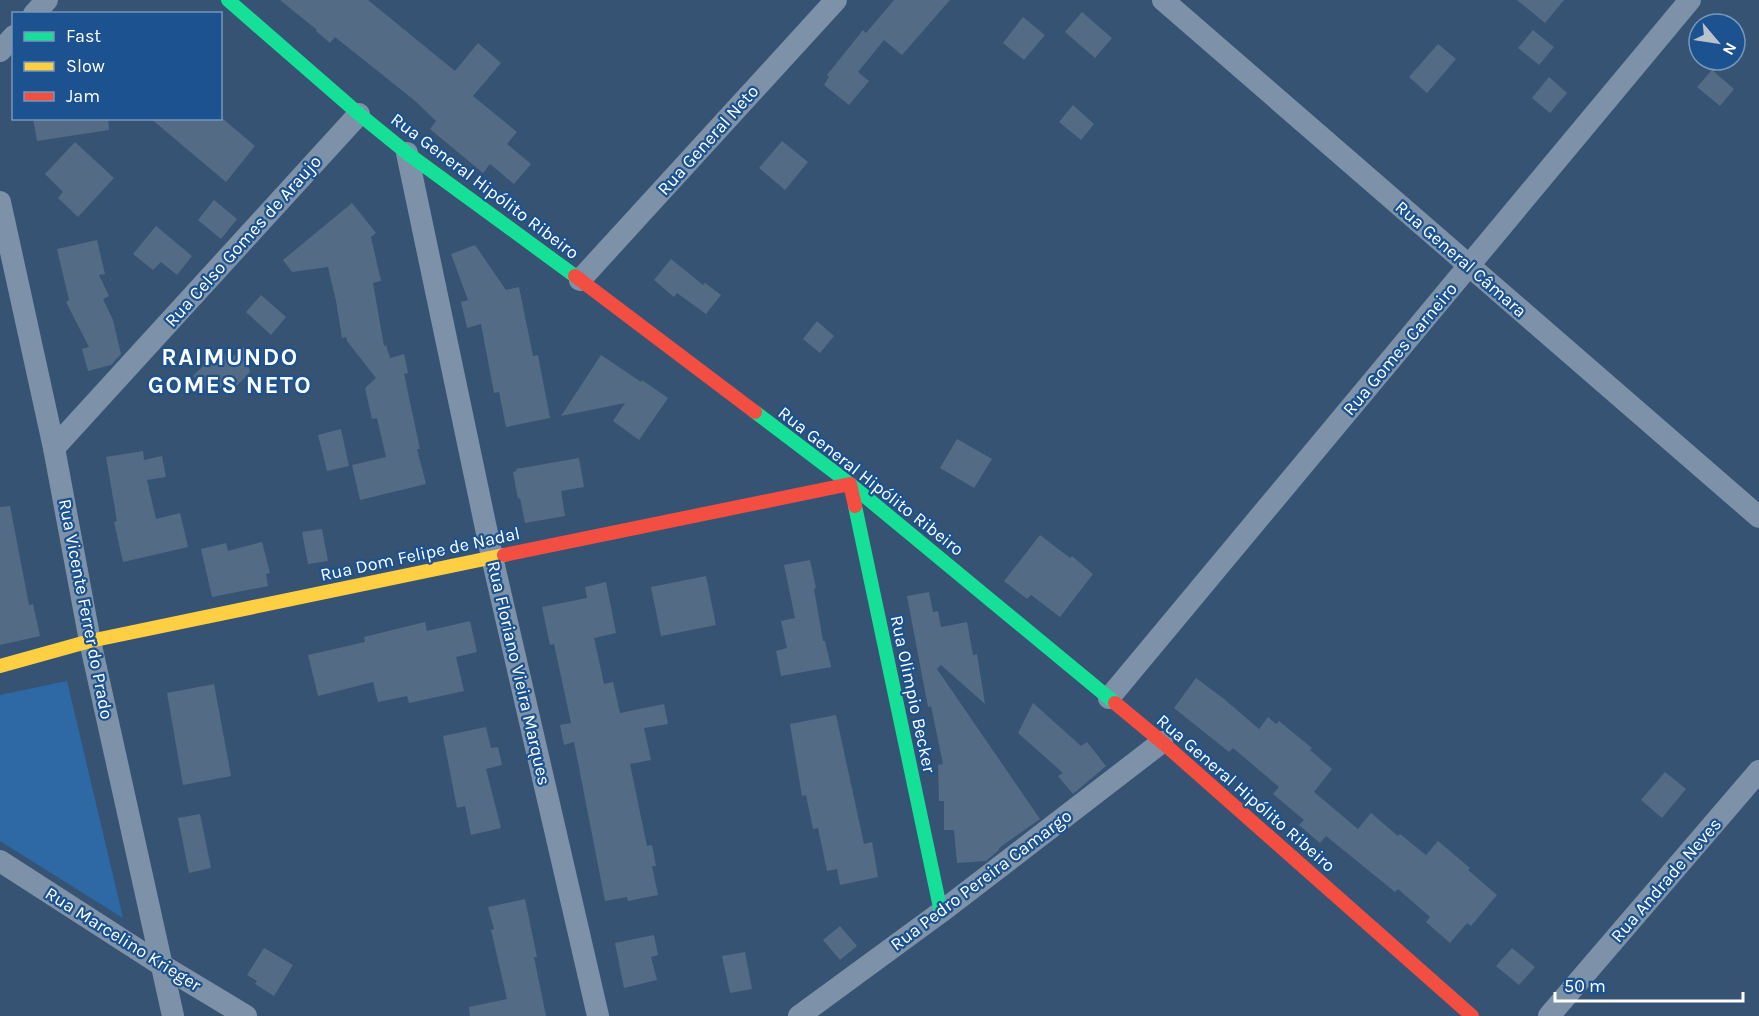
<svg xmlns="http://www.w3.org/2000/svg" width="1759" height="1016" viewBox="0 0 1759 1016" font-family="Karla,sans-serif">
  <rect width="100%" height="100%" fill="#365374"/>
  <path fill="#2f69a5" d="M67,681l56,237 -123,-77v-146z"/>
  <g fill="#546b86">
    <path d="M280,0h88l87,71 23,-28 23,20 -28,33 44,36 -10,12 24,20 -17,20 -24,-20 -7,9 -53,-44 6,-8 -22,-21 -79,-63 -5,6 -14,-12 1,-1z"/>
    <path d="M894,0h56l-48,55 -18,-15 -26,32 11,9 -20,24 -25,-20 5,-8 -2,-2 36,-45 3,3z"/>
    <path d="M1517,0h47l-19,23z"/>
    <path d="M1082,12l30,26 -17,20 -30,-26z"/>
    <path d="M1023,17l22,18 -21,25 -21,-17z"/>
    <path d="M1533,30l21,17 -15,18 -21,-17z"/>
    <path d="M1438,44l18,15 -29,34 -18,-16z"/>
    <path d="M1712,70l22,19 -14,17 -23,-19z"/>
    <path d="M1549,77l18,16 -17,20 -18,-15z"/>
    <path d="M1073,105l21,19 -13,16 -22,-18z"/>
    <path d="M33,118h75l1,12 -72,11z"/>
    <path d="M150,118h72l33,28 -29,36z"/>
    <path d="M782,141l26,21 -23,28 -26,-22z"/>
    <path d="M75,142l39,36 -36,39 -20,-19 5,-6 -18,-18z"/>
    <path d="M214,200l23,19 -16,20 -23,-19z"/>
    <path d="M352,203l24,30 -5,4 10,44 -8,2 11,63 2,-1 4,13 14,-4 4,19 -4,1 16,75h-3l9,35 -66,16 -8,-35 34,-8 -9,-39 -5,1 -7,-31 11,-10 -29,-37 -1,-4 -4,1 -6,-37 -8,-34 -36,5 -9,-12z"/>
    <path d="M156,226l36,30 -15,19 -16,-13 -8,8 -20,-16z"/>
    <path d="M97,240l8,34 -6,1 10,21 -6,3 10,21 8,34 -10,11 -23,6 -6,-22 7,-2 -23,-45 3,-2 -12,-51z"/>
    <path d="M475,245l31,45 13,-3 14,69 5,-1 12,63 -44,9 -7,-35 -5,1 -13,-69 -14,4 -6,-26 7,-2 -17,-46z"/>
    <path d="M671,259l32,26 2,-2 16,12 -15,19 -29,-21 -3,4 -20,-17z"/>
    <path d="M261,295l25,22 -15,18 -25,-23z"/>
    <path d="M817,321l17,15 -14,17 -17,-14z"/>
    <path d="M244,347l6,25 -23,24 -9,-10 -9,8 -16,-18 27,-27 10,10z"/>
    <path d="M601,355l40,27 1,-2 26,18 -29,42 -26,-19 12,-18 -64,13z"/>
    <path d="M341,429l8,37 -22,5 -9,-36z"/>
    <path d="M957,439l35,20 -18,29 -34,-20z"/>
    <path d="M143,451l1,9 18,-4 4,21 -19,3 9,39 24,-6 8,34 -65,15 -9,-40 3,-1 -11,-64z"/>
    <path d="M579,458l5,29 -23,4 4,25 -40,7 -5,-25 -2,1 -5,-27 4,-1 -1,-2z"/>
    <path d="M10,506l19,99 4,-1 7,32 -40,9v-138z"/>
    <path d="M322,529l6,32 -20,3 -6,-32z"/>
    <path d="M1040,535l30,23 2,-2 21,18 -33,43 -29,-22 -4,4 -23,-18z"/>
    <path d="M262,542l8,31 -4,1 2,12 -56,11 -11,-48 25,-6 2,8z"/>
    <path d="M810,560l6,28 -2,1 9,52h2l6,26 -50,9 -5,-25 11,-3 -6,-27 14,-3 -11,-53z"/>
    <path d="M706,576l10,49 -55,11 -10,-49z"/>
    <path d="M606,582l10,51 -22,5 10,46 9,-2 7,31 44,-9 4,20 -24,4 7,32 -21,4 17,82 5,-1 4,21h-4l6,29 -30,6 -1,-4 -22,4 -31,-159 -10,3 -4,-20 11,-2 -17,-79 -4,1 -8,-38 45,-9 -2,-11z"/>
    <path d="M929,592l4,20 5,-1 3,16 26,-5 6,33 4,-1 8,50 -44,-39 -4,4 103,150 -41,29v2l-13,11 -29,2 -3,-33h-10v-29h-5l-1,-36 5,-1 -12,-58 -3,1 -21,-111z"/>
    <path d="M470,621l7,31 -21,5 8,34 -55,12 -2,-7 -29,6 -5,-20 -55,14 -10,-41 57,-13 -1,-5 61,-15 2,9z"/>
    <path d="M1196,678l28,21 35,30 9,-12 8,7 3,-3 33,27 -2,2 22,19 -18,23 44,37 13,-16 27,23 2,-2 26,21 12,-14 32,27 -2,2 29,25 -26,31 -4,-3 -17,20 -24,-21 4,-5 -32,-28 -3,3 -69,-56 -6,7 -21,-18 5,-5 -31,-26 6,-7 -46,-39 -4,4 -55,-44z"/>
    <path d="M214,684l17,92 -48,9 -16,-92z"/>
    <path d="M1033,703l48,43 6,-4 19,24 -33,28 -15,-18 5,-3 -45,-40z"/>
    <path d="M836,715l28,129 8,-2 6,35 -38,8 -3,-16 -10,2 -9,-43 -5,1 -7,-34 -4,1 -12,-72z"/>
    <path d="M486,727l5,21 7,-1 4,18 -16,4 15,59 -30,7 -6,-29 -8,2 -14,-72z"/>
    <path d="M1665,772l21,17 -24,29 -21,-18z"/>
    <path d="M200,814l11,54 -22,5 -11,-55z"/>
    <path d="M525,899l12,58h-3l12,59h-76l-1,-9 38,-8 -16,-69 3,-1 -6,-22z"/>
    <path d="M840,926l17,20 -17,14 -17,-20z"/>
    <path d="M654,935l4,20 -7,2 6,23 -33,8 -9,-45z"/>
    <path d="M264,948l29,17 -19,31 -19,-12 2,-3 -10,-6z"/>
    <path d="M1512,948l23,19 -16,18 -23,-19z"/>
    <path d="M745,952l7,37 -22,4 -8,-37z"/>
  </g>
  <g fill="none" stroke-linecap="round" stroke-linejoin="round">
    <g stroke="#7d92a8" stroke-width="22">
      <path d="M1163,0l596,517"/>
      <path d="M34,14l13,-14"/>
      <path d="M0,51l14,-15"/>
      <path d="M407,153l85,404 106,459"/>
      <path d="M0,202l54,246 36,193 83,375"/>
      <path d="M580,280l256,-280"/>
      <path d="M54,448l305,-334"/>
      <path d="M1109,698l581,-698"/>
      <path d="M0,861l163,105 83,50"/>
      <path d="M799,1016l142,-104 221,-170"/>
      <path d="M1549,1016l210,-245"/>
    </g>
    <g stroke="#16e098" stroke-width="14">
      <path d="M228,0l131,114 48,39 168,123"/>
      <path d="M755,412l95,72 265,219"/>
      <path d="M855,506l86,406"/>
    </g>
    <path stroke="#ffcf43" stroke-width="14" d="M0,666l90,-25 414,-86"/>
    <g stroke="#f24e42" stroke-width="14">
      <path d="M575,276l180,136"/>
      <path d="M504,555l346,-71 5,22"/>
      <path d="M1115,703l47,39 310,274"/>
    </g>
  </g>
  <g text-anchor="middle" stroke-width="4.5" stroke-linejoin="round" paint-order="stroke">
    <g font-size="18" fill="#fff" stroke="#1b528f">
      <text transform="translate(708 140) rotate(-48)" y="6">Rua General Neto</text>
      <text transform="translate(485 186) rotate(37)" y="6">Rua General Hipólito Ribeiro</text>
      <text transform="translate(243 241) rotate(-48)" y="6">Rua Celso Gomes de Araujo</text>
      <text transform="translate(1461 259) rotate(41)" y="6">Rua General Câmara</text>
      <text transform="translate(1400 349) rotate(-50)" y="6">Rua Gomes Carneiro</text>
      <text transform="translate(871 481) rotate(38)" y="6">Rua General Hipólito Ribeiro</text>
      <text transform="translate(420 554) rotate(-12)" y="6">Rua Dom Felipe de Nadal</text>
      <text transform="translate(86 609) rotate(79)" y="6">Rua Vicente Ferrer do Prado</text>
      <text transform="translate(519 673) rotate(77)" y="6">Rua Floriano Vieira Marques</text>
      <text transform="translate(913 694) rotate(78)" y="6">Rua Olimpio Becker</text>
      <text transform="translate(1246 793) rotate(41)" y="6">Rua General Hipólito Ribeiro</text>
      <text transform="translate(981 880) rotate(-37)" y="6">Rua Pedro Pereira Camargo</text>
      <text transform="translate(1666 880) rotate(-49)" y="6">Rua Andrade Neves</text>
      <text transform="translate(123 939) rotate(32)" y="6">Rua Marcelino Krieger</text>
    </g>
    <g font-size="24" font-weight="bold" letter-spacing="1.5" fill="#fff" stroke="#1b528f">
      <text x="230" y="365">RAIMUNDO<tspan x="230" dy="28">GOMES NETO</tspan></text>
    </g>
  </g>
  <rect x="12" y="12" width="210" height="108" fill="#1b528f" stroke="#7697bc" stroke-width="1.5"/>
  <rect x="24" y="32" width="30" height="9" fill="#16e098" stroke="#7697bc" stroke-width="1.5"/>
  <text x="66" y="42" font-size="18" fill="#ffffff">Fast</text>
  <rect x="24" y="62" width="30" height="9" fill="#ffcf43" stroke="#7697bc" stroke-width="1.5"/>
  <text x="66" y="72" font-size="18" fill="#ffffff">Slow</text>
  <rect x="24" y="92" width="30" height="9" fill="#f24e42" stroke="#7697bc" stroke-width="1.5"/>
  <text x="66" y="102" font-size="18" fill="#ffffff">Jam</text>
  <g transform="translate(1717 42) rotate(119)"><circle r="28" fill="#1b528f" stroke="#7697bc" stroke-width="1.5"/>
  <path d="M0-4.5L10 22L0 15L-10 22Z" fill="#b9c3ce"/>
  <text y="-9" font-size="16" font-weight="bold" text-anchor="middle" fill="#ffffff">N</text>
  </g>
  <path d="M1555 992v9h188v-9" fill="none" stroke="#ffffff" stroke-width="3"/>
  <text x="1564" y="992" font-size="18" fill="#ffffff" stroke="#1b528f" stroke-width="4.5" paint-order="stroke">50 m</text>
</svg>
